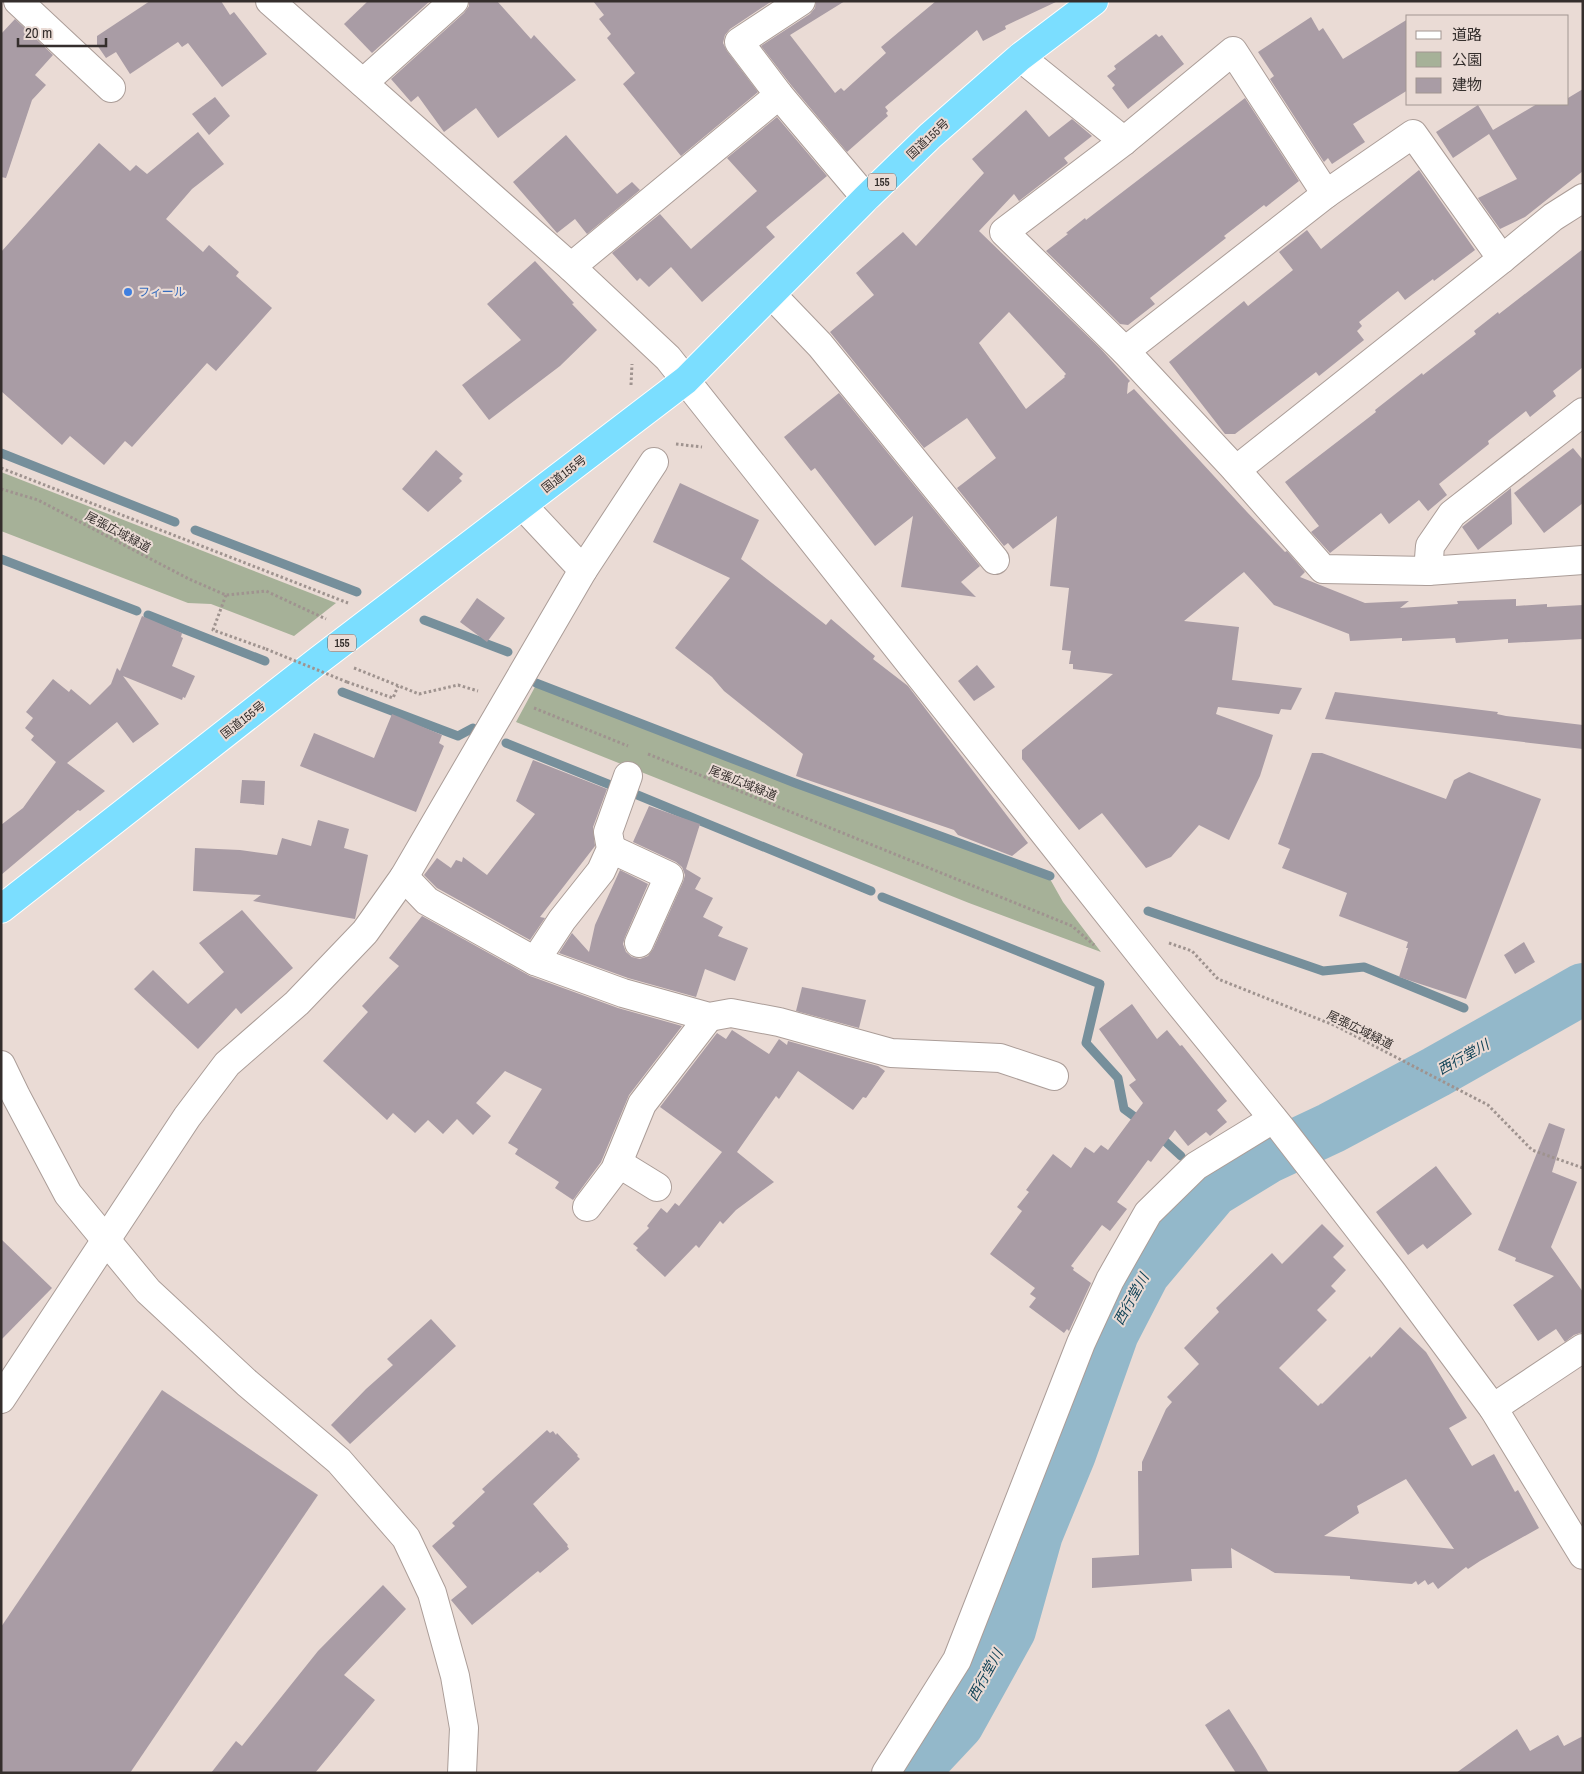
<svg xmlns="http://www.w3.org/2000/svg" width="1584" height="1774" viewBox="0 0 1584 1774" font-family="'Archivo Narrow','Noto Sans JP',sans-serif">
  <rect width="100%" height="100%" fill="#eadbd5"/>
  <g fill="#a6b198">
    <path d="M1,472l335,131 -42,33 -83,-32 -23,-1 -187,-72z"/>
    <path d="M536,685l514,194 13,23 38,50 -132,-49 -453,-181z"/>
  </g>
  <g fill="none" stroke-linecap="round" stroke-linejoin="round">
    <g stroke="#768f9b" stroke-width="9">
      <path d="M1,453l174,69"/>
      <path d="M195,530l162,62"/>
      <path d="M1,559l136,52"/>
      <path d="M148,615l117,46"/>
      <path d="M424,620l84,32"/>
      <path d="M536,683l259,100 255,93"/>
      <path d="M342,692l116,44 15,-8"/>
      <path d="M506,743l107,43"/>
      <path d="M635,794l236,97"/>
      <path d="M882,897l218,87 -14,59 32,35 6,31 19,14"/>
      <path d="M1148,911l175,60 41,-4 100,41"/>
      <path d="M1157,1134l24,22"/>
    </g>
    <path stroke="#93b8ca" stroke-width="52" d="M912,1773l46,-49 52,-94 27,-96 33,-80 43,-121 31,-60 69,-82 54,-33 64,-30 105,-56 147,-83"/>
  </g>
  <g fill="#a99ca5" fill-rule="evenodd">
    <path d="M150,1h71l9,14 4,-3 33,42 -45,33 -34,-44 -6,4 -4,-5 -48,32 -14,-22 -10,6 -9,-13v-9z"/>
    <path d="M368,1h62l-58,52 -28,-29z"/>
    <path d="M469,1h28l34,38 3,-4 42,45 -78,58 -22,-30 -32,24 -26,-36 -7,6 -20,-23 73,-66 5,-7z"/>
    <path d="M593,1h179l-42,28 -5,6 -2,8 4,8 31,41 -77,64 -58,-72 12,-11 -28,-35 4,-4 -12,-15 5,-4z"/>
    <path d="M816,1h29l-55,34 45,58 6,-5 3,3 42,-38 -5,-6 55,-46h122l-53,25 1,3 -23,12 -6,-11 -92,77 3,4 -2,2 2,3 -41,36 -56,-67 -30,-39 49,-32 5,-6z"/>
    <path d="M1311,17l8,14 4,-3 20,31 65,-40v71l-55,34 12,18 -33,22 -4,-6 -4,4 -54,-83 4,-3 -16,-24z"/>
    <path d="M15,19l38,36 -18,20 11,10 -14,15 -26,78 -5,-1v-143z"/>
    <path d="M1156,34l3,3 3,-2 22,29 -56,45 -16,-21 3,-3 -8,-9 9,-7 -2,-3z"/>
    <path d="M1583,89v82l-58,46 -25,12 -22,-31 39,-19 -28,-45 -36,24 -17,-26 42,-27 15,25 44,-26h31v-6z"/>
    <path d="M215,97l15,19 -21,19 -17,-21z"/>
    <path d="M1245,98l54,83 -33,26 -2,-2 -40,31 2,2 -76,60 5,6 -27,21 -8,-1 -74,-73 22,-17 -2,-1 19,-15 1,2z"/>
    <path d="M1026,110l23,27 23,-18 20,17 -28,22 4,5 -49,38 -5,-7 -35,37 121,117 30,33 -2,2 -1,11 7,-5 113,123 38,40 2,-1 18,21 -5,5 65,26 44,-2 -9,7 58,-4 -1,-3 59,-2v7l31,-2v3l36,-2v34l-75,4v-4l-52,4 -1,-5 -53,3v-3l-52,3 -1,-7 -75,-29 -30,-33 -60,49 55,6 -7,53 70,8 -11,22 -10,-1 -2,5 -61,-7 -2,7 57,21 -13,41 -31,64 -30,-15 -28,32 -25,11 -44,-55 -23,17 -57,-71v-9l91,-76 -40,-5v-5h-4l2,-13 -9,-1 7,-62 -19,-2 7,-70 -44,33 -5,-6 -4,3 -47,-58 39,-30 -29,-40 -43,30 -94,-116 44,-37 -18,-22 47,-41 13,14 68,-73 -12,-14zM1009,312l57,62 -2,2 1,1 -39,32 -47,-66z"/>
    <path d="M777,117l50,59 -61,51 9,10 -73,65 -31,-35 -22,20 -9,-9 -3,3 -25,-28 48,-39 31,35 66,-58 -30,-33z"/>
    <path d="M198,132l26,32 -32,25 -26,30 37,33 6,-7 30,27 -3,4 36,32 -56,63 -9,-8 -75,84 -7,-6 -21,24 -34,-29 -8,9 -61,-54v-139l98,-109 31,28 6,-6 11,9z"/>
    <path d="M566,135l51,59 15,-12 8,8 -53,44 -12,-15 -18,14 -44,-51z"/>
    <path d="M1419,170l56,80 -41,31 -1,-2 -28,21 -7,-9 -39,31 3,4 -5,5 7,9 -45,36 -3,-4 -81,62h-10l-56,-72 75,-61 4,5 45,-36 -14,-18 28,-22 14,19z"/>
    <path d="M1583,249v118l-30,24 3,5 -26,21 -4,-6 -38,30 1,3 -50,40 8,11 -19,16 -9,-11 -30,24 -8,-11 -51,40 -19,-21 8,-6 -34,-44 91,-70 -1,-2 47,-37 1,2 53,-41 -2,-3 24,-19 1,2z"/>
    <path d="M535,261l39,42 -2,1 25,26 -37,36 -71,54 -27,-35 59,-45 -34,-36z"/>
    <path d="M839,393l141,173 -19,16 15,15 -75,-10 12,-71 -38,30 -60,-78 -4,3 -27,-34z"/>
    <path d="M1573,448l10,12v43l-39,30 -30,-40z"/>
    <path d="M436,450l27,24 -4,4 3,3 -34,31 -26,-23z"/>
    <path d="M680,483l79,37 -18,39 85,66 5,-6 44,37 -2,3 35,27 120,157 -16,13 -54,-21 -4,-5 -158,-54 7,-22 -79,-63 -12,-14 -37,-29 55,-70 -77,-36z"/>
    <path d="M1511,488l1,36 -34,26 -16,-23z"/>
    <path d="M477,598l28,20 -18,24 -27,-20z"/>
    <path d="M142,616l40,17 -1,4 2,1 -11,28 23,10 -10,22 -2,-1 -1,3 -59,-24 36,48 -26,19 -16,-21 -50,41 38,28 -25,20 -2,-1 -77,65v-50l22,-17 33,-46 -25,-22 3,-4 -9,-8 8,-10 -7,-6 27,-33 16,13 2,-3 19,16 21,-21 6,-16 3,3z"/>
    <path d="M977,665l18,22 -21,14 -16,-20z"/>
    <path d="M1335,692l163,20 -1,2 9,2 77,9v24l-258,-30z"/>
    <path d="M392,714l50,21 -3,8 5,3 -28,66 -116,-46 14,-33 60,25z"/>
    <path d="M1312,753h10l124,46 8,-19 15,-8 72,27 -75,200 -67,-22 9,-29h-2l2,-6 -69,-26 8,-23 -65,-25 8,-19 -12,-5z"/>
    <path d="M533,760l74,29 -14,38 2,19 -55,71 5,1 -15,22 -93,-52 -13,-13 13,-17 14,10 5,-8 6,2 1,-5 24,18 48,-61 -19,-13z"/>
    <path d="M242,780l23,1 -1,24 -24,-2z"/>
    <path d="M649,806l51,18 -14,45 15,9 -6,11 18,9 -10,19 20,10 -5,9 30,12 -13,33 -30,-12 -9,28 -68,-19 -69,-25 13,-20 17,19 6,-27 25,-55 28,14 -23,53 -2,7 3,8 6,5 8,2 8,-3 5,-7 30,-67 2,-7 -3,-8 -6,-5 -43,-20z"/>
    <path d="M318,820l31,9 -5,19 24,7 -13,64 -102,-18 8,-6 -68,-4 2,-43 45,2 37,5 5,-17 29,8z"/>
    <path d="M242,910l51,58 -52,46 -5,-6 -38,41 -64,-60 19,-19 35,34 36,-32 -25,-29z"/>
    <path d="M422,916l108,60 88,32 64,18 -53,69 -28,67 -28,38 -18,-12 4,-6 -44,-28 3,-5 -10,-6 34,-54 -37,-18 -29,32 15,13 -18,19 -16,-16 -14,15 -15,-14 -13,13 -22,-20 -6,7 -64,-59 45,-49 -6,-6 37,-40 -10,-8z"/>
    <path d="M1524,942l11,20 -20,12 -11,-19z"/>
    <path d="M802,987l64,13 -7,28 -63,-17z"/>
    <path d="M1132,1004l25,35 10,-9 13,16 2,-1 45,56 -10,9 10,12 -17,14 -4,-4 -18,14 -13,-16 -24,32 -3,-2 -31,42 10,7 -17,22 -8,-6 -31,41 3,2 -1,2 18,13 -22,48 -2,-2 -3,4 -35,-26 7,-9 -6,-4 5,-6 -45,-34 32,-43 -5,-4 12,-15 -3,-2 27,-36 18,14 14,-21 9,6 7,-8 7,5 35,-47 -14,-18 7,-5 -37,-51z"/>
    <path d="M732,1030l37,24 10,-15 8,6 1,-4 90,25 7,5 -19,27 -3,-1 -10,13 -55,-39 -19,28 -3,-3 -39,56 37,30 -38,28 -13,14 -3,-3 -21,27 -3,-3 -31,32 -29,-27 2,-2 -5,-4 16,-16 -2,-2 14,-18 6,5 8,-10 4,3 43,-54 -62,-45 57,-74 9,6z"/>
    <path d="M1549,1123l16,6 -13,43 25,10 -26,65 32,45v40l-9,3 -9,7 -9,-13 -18,12 -25,-36 41,-29 -39,-15 1,-3 -18,-8z"/>
    <path d="M1436,1166l36,48 -45,35 -4,-5 -15,11 -32,-43z"/>
    <path d="M1322,1224l22,22 -11,11 13,13 -15,16 5,5 -19,19 10,10 -48,48 39,38 3,-3 1,1 48,-48 1,2 29,-31 26,25 41,66 -18,10 23,38 22,-12 21,38 3,-2 21,38 -59,33 -12,8 -2,-2 -28,22 -5,-7 -5,3 -3,-5 -7,5 -2,-4 -4,3 -62,-5v-3l-75,-3 -44,-25 1,20 -41,1 1,12 -100,7v-30l47,-3 -1,-84h4v-9l24,-53 6,-7 -5,-5 32,-33 -15,-16 35,-36 -3,-4 56,-55 10,11zM1406,1479l48,70 -130,-13 35,-23 -2,-7z"/>
    <path d="M1,1239l51,49 -51,52z"/>
    <path d="M431,1319l25,27 -106,98 -19,-19 35,-36 27,-24 -6,-6z"/>
    <path d="M162,1390l156,105 -188,278h-129v-146z"/>
    <path d="M547,1430l3,3 3,-2 3,4 1,-2 21,22 -1,1 3,3 -47,45 35,41 -1,1 2,3 -29,24 -2,-2 -66,54 -21,-25 16,-13 -35,-41 23,-20 -3,-3 33,-31 -3,-3z"/>
    <path d="M383,1585l23,24 -62,66 31,25 -60,73h-104l25,-32 6,5 76,-95z"/>
    <path d="M1229,1709l27,42 13,22h-33l-31,-48z"/>
    <path d="M1517,1729l13,22 28,-16 6,11 19,-10v37h-127z"/>
  </g>
  <g fill="none" stroke-linecap="round" stroke-linejoin="round">
    <defs>
      <g id="minor">
        <path d="M18,1l93,87"/>
        <path d="M801,1l-62,41 40,53 87,103"/>
        <path d="M1020,57l104,84"/>
        <path d="M363,83l91,-82"/>
        <path d="M1326,194l-93,-143 -109,90 -120,91 121,119 111,119 87,99 105,2 155,-11"/>
        <path d="M571,267l208,-172"/>
        <path d="M771,294l49,51 175,215"/>
        <path d="M1125,351l201,-157 87,-60 89,125"/>
        <path d="M1236,470l266,-211 51,-42 30,-19"/>
        <path d="M583,570l71,-108"/>
        <path d="M1428,571l2,-25 22,-32 131,-102"/>
        <path d="M611,849l58,27 -30,67"/>
        <path d="M404,877l23,24 108,60 88,32 86,24 22,-4 48,9 112,31 109,5 54,18"/>
        <path d="M535,961l27,-41 39,-49 10,-22 -3,-17 20,-56"/>
        <path d="M1,1065l15,31 52,98 80,97 99,92 92,78 67,77 26,55 23,83 9,52 -2,45"/>
        <path d="M618,1163l39,24"/>
        <path d="M587,1207l28,-37 27,-66 67,-87"/>
        <path d="M1,1399l186,-282 40,-53 70,-61 68,-71 39,-55 179,-307 -60,-64"/>
        <path d="M1493,1408l90,-60"/>
        <path d="M886,1773l71,-113 124,-317 29,-63 38,-67 48,-47 77,-47"/>
      </g>
      <path id="tertiary" d="M270,1l301,266 97,91 507,640 105,129 113,146 100,135 90,147"/>
      <path id="trunk" d="M1,909l318,-249 367,-280 180,-182 64,-62 90,-79 74,-56"/>
    </defs>
    <use href="#minor" stroke="#ab9d98" stroke-width="30"/>
    <use href="#tertiary" stroke="#ab9d98" stroke-width="30"/>
    <use href="#trunk" stroke="#fff" stroke-width="30"/>
    <g stroke="#9f938f" stroke-width="3" stroke-dasharray="2.5 2.5" stroke-linecap="butt">
      <path d="M631,385l1,-21"/>
      <path d="M676,444l26,3"/>
      <path d="M1,468l347,135"/>
      <path d="M1,489l37,11 151,79 37,16 40,-4 60,28"/>
      <path d="M226,595l-13,35 53,19"/>
      <path d="M354,668l65,26 39,-9 20,6"/>
      <path d="M347,682l46,16 5,-12"/>
      <path d="M534,708l94,38"/>
      <path d="M648,754l424,172 22,19"/>
      <path d="M1169,943l23,8 26,28 118,47 152,79 44,45 51,18"/>
    </g>
    <use href="#minor" stroke="#fff" stroke-width="28"/>
    <use href="#tertiary" stroke="#fff" stroke-width="28"/>
    <use href="#trunk" stroke="#7bdeff" stroke-width="28"/>
    <path stroke="#9f938f" stroke-width="3" stroke-dasharray="2.5 2.5" stroke-linecap="butt" d="M266,649l81,33"/>
  </g>
  <circle fill="#3f7fe0" stroke="#eadbd5" stroke-width="2" cx="128" cy="292" r="5"/>
  <g text-anchor="middle" stroke-width="4" stroke-linejoin="round" paint-order="stroke">
    <g fill="#eadbd5" stroke="#6b625f" stroke-width="1">
      <rect x="868" y="173.5" width="28" height="17" rx="4"/>
      <rect x="328" y="634.5" width="28" height="17" rx="4"/>
    </g>
    <g font-size="11" font-weight="bold" fill="#342e2c">
      <text x="882" y="186">155</text>
      <text x="342" y="647">155</text>
    </g>
    <g font-size="12" fill="#342e2c" stroke="#eadbd5">
      <text transform="translate(928 139) rotate(-43)" y="4">国道155号</text>
      <text transform="translate(564 474) rotate(-38)" y="4">国道155号</text>
      <text transform="translate(118 532) rotate(28)" y="4">尾張広域緑道</text>
      <text transform="translate(243 720) rotate(-38)" y="4">国道155号</text>
      <text transform="translate(743 783) rotate(22)" y="4">尾張広域緑道</text>
      <text transform="translate(1360 1030) rotate(26)" y="4">尾張広域緑道</text>
    </g>
    <g font-size="12" fill="#366cbe" stroke="#eadbd5" text-anchor="start">
      <text x="138" y="296">フィール</text>
    </g>
    <g font-size="14" font-style="italic" fill="#104256" stroke="#eadbd5">
      <text transform="translate(1463 1057) rotate(-29)" y="5">西行堂川</text>
      <text transform="translate(1131 1299) rotate(-61)" y="5">西行堂川</text>
      <text transform="translate(985 1675) rotate(-61)" y="5">西行堂川</text>
    </g>
  </g>
  <rect width="1584" height="1774" fill="none" stroke="#342e2c" stroke-width="5"/>
  <rect x="1406" y="15" width="162" height="90" fill="#eadbd5" stroke="#a19691"/>
  <rect x="1416" y="31" width="25" height="8" fill="#ffffff" stroke="#a19691"/>
  <text x="1452" y="40" font-size="15" fill="#342e2c">道路</text>
  <rect x="1416" y="52" width="25" height="15" fill="#a6b198" stroke="#a19691"/>
  <text x="1452" y="65" font-size="15" fill="#342e2c">公園</text>
  <rect x="1416" y="78" width="25" height="15" fill="#a99ca5" stroke="#a19691"/>
  <text x="1452" y="90" font-size="15" fill="#342e2c">建物</text>
  <path d="M18 38v8h88v-8" fill="none" stroke="#342e2c" stroke-width="2.5"/>
  <text x="25" y="38" font-size="15" fill="#342e2c" stroke="#eadbd5" stroke-width="4" paint-order="stroke">20 m</text>
</svg>
